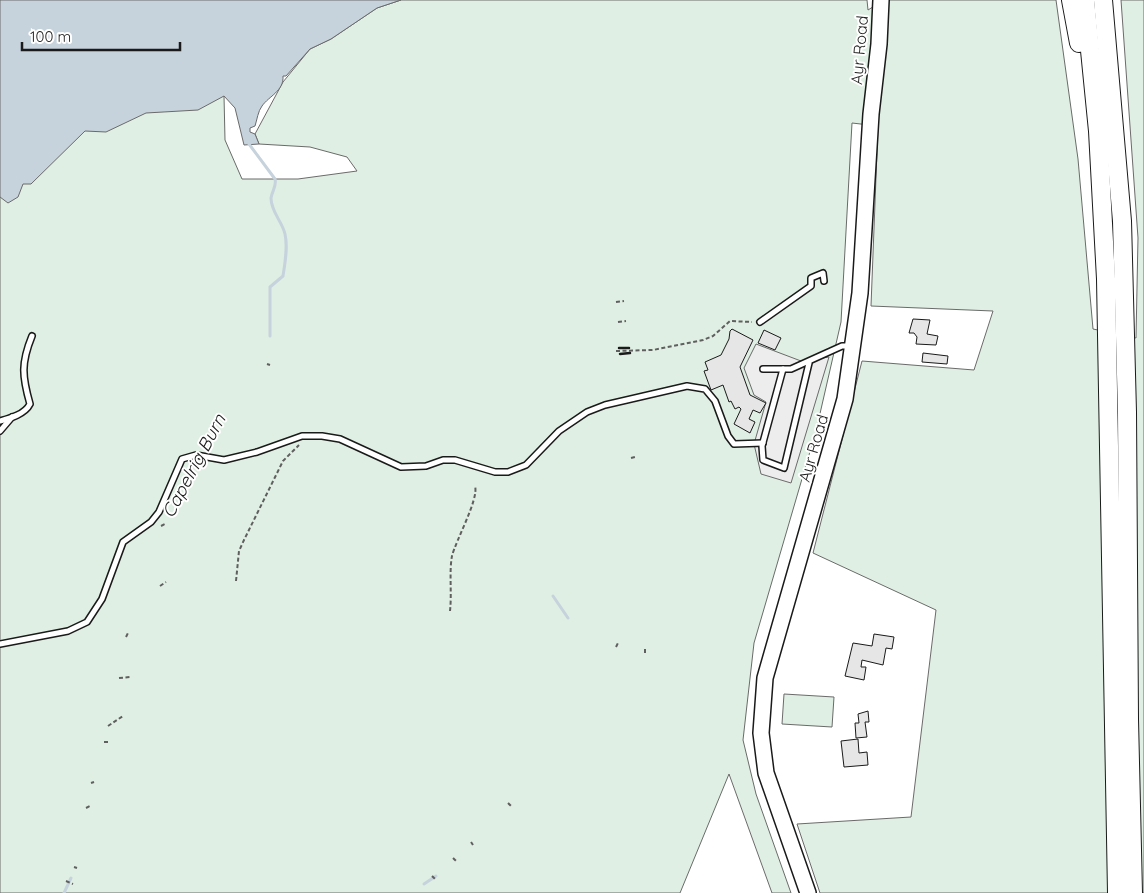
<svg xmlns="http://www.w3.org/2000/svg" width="1144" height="893" viewBox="0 0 1144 893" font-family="Quicksand,sans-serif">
  <rect width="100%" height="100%" fill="#fff"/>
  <g fill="#e0efe3" stroke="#6a6a6a">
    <path d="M401,0h466l1,10 16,-10h172l22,159 15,170 43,9 2,-100 -17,-238h23v893h-324l-23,-69 114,-7 25,-207 -123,-57 49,-192 112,9 19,-59 -122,-5 7,-180 -26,-3 -11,199 -25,109 -62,212 -11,97 13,54 35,99h-19l-43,-119 -49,119h-680v-875l224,78 1,44 17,39h56l59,-8 -10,-14 -37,-10 -51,-3 -4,-10 28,-52 27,-33 21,-10 46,-31z"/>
    <path d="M784,694l50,3 -2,30 -50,-3z"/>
  </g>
  <path fill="#ededed" stroke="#6a6a6a" d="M756,344l45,17 28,-4 -38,126 -30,-9 -7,-30 12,-42 -12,-7 -10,-27z"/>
  <path fill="#c6d2dc" stroke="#6a6a6a" d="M0,0h401l-24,8 -46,31 -21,10 -24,27h-3c1,15 -14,20 -21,30 -4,5 -5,14 -7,20l-5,2v4l5,2 4,10 -15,1 -9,-37 -11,-12 -26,14 -52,3 -40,19 -21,-1 -54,53h-8l-5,13 -10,6 -8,-6z"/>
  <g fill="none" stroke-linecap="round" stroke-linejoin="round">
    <g stroke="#c6d2dc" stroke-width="3">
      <path d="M249,144l26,35c2,7 -3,12 -4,19 0,14 11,23 14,36 3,13 0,29 -2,42l-13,11v49"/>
      <path d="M553,596l15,22"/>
      <path d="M424,884l12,-8"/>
      <path d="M64,893l7,-15"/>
    </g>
  </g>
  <g fill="#e6e6e6" stroke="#1a1a1a">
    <path d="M913,319l17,1 -3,14 11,2 -2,9 -20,-1 1,-7 -3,-4h-5z"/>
    <path d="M732,329l21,11 -13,27 10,28 16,8 -6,10 -7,-3 -4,9 6,3 -5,11 -16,-9 7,-15 -2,-2 -4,2 -4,-8 -2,1 -6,-17 -12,5 -7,-19 4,-1 -3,-8 16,-7 8,-16 1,-8z"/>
    <path d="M764,330l17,8 -6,12 -17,-7z"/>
    <path d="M923,353l25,3 -1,8 -25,-2z"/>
    <path d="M874,634l20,3 -2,12 -6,-1 -3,17 -21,-5 -1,7h5l-2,13 -19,-4 8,-33 19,3z"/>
    <path d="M868,711l1,11h-4l2,15 -11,1 -1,-15h4l-1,-9z"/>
    <path d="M858,739l1,14 8,-1 1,13 -24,2 -3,-26z"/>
  </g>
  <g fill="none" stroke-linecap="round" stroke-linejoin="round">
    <defs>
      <g id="service">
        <path d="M760,322l51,-36v-8l12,-5 1,8"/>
        <path d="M763,369h28l51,-23h8"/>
        <path d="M783,369l-21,77 1,14 21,8 25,-105"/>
        <path d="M0,421c11,-3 25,-7 30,-17 -8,-28 -9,-41 2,-68"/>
        <path d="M0,431l12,-14"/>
        <path d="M0,644l68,-13 19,-9 15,-23 21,-57 28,-20 8,-10 23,-53 14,-4 28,5 33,-8 45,-16h20l18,3 61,28 25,-1 17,-6h12l40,12h13l18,-7 33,-34 28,-19 18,-7 82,-19 18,3 10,12 13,35 6,8 29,-1"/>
      </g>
      <path id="primary" d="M808,893l-42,-120 -5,-40 4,-55 80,-279 15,-106 11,-179 8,-70 2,-44"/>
      <g id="motorway">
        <path d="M1071,0l8,43"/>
        <path d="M1085,0l13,131 8,148 11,614"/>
        <path d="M1103,0l19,221 5,191 2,307 4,174"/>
      </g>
    </defs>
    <use href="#service" stroke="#1a1a1a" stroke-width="8"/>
    <use href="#primary" stroke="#1a1a1a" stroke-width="18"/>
    <use href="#motorway" stroke="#1a1a1a" stroke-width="20"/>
    <g stroke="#5f5f5f" stroke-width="2" stroke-dasharray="4 2.5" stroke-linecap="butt">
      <path d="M616,302l8,-1"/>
      <path d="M618,322l8,-1"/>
      <path d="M616,351l37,-1 50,-10 10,-4 17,-15 22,1"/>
      <path d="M267,364l3,1"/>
      <path d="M631,458l4,-1"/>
      <path d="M161,526l4,-2"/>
      <path d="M236,581l3,-30 5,-11 39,-79 16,-16"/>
      <path d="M160,586l6,-4"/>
      <path d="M450,611c2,-17 -1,-40 2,-55 4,-16 27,-57 23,-70"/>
      <path d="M126,637l2,-4"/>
      <path d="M616,647l2,-4"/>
      <path d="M645,649v4"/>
      <path d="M119,678l11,-1"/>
      <path d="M108,726l15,-10"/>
      <path d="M104,742h4"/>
      <path d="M91,783l3,-1"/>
      <path d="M508,803l3,3"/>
      <path d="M86,808l4,-2"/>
      <path d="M471,842l2,3"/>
      <path d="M453,858l3,3"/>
      <path d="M74,867l3,1"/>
      <path d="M432,876l3,3"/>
      <path d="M66,881l7,3"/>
    </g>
    <use href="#service" stroke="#fff" stroke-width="5"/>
    <use href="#primary" stroke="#fff" stroke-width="15"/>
    <use href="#motorway" stroke="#fff" stroke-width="18"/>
    <g stroke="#1a1a1a" stroke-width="2.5">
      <path d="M619,348h10"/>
      <path d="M620,354l10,-1"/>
    </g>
  </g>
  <g text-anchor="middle" stroke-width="4" stroke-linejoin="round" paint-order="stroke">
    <g font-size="16" fill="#1a1a1a" stroke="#fff">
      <text transform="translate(859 50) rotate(-85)" y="6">Ayr Road</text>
      <text transform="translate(813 448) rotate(-74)" y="6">Ayr Road</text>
    </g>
    <g font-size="18" font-style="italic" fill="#1a1a1a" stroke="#fff">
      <text transform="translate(194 466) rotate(-62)" y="6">Capelrig Burn</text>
    </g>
  </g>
  <path d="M22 42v8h158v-8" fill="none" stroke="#1a1a1a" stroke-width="2.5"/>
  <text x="30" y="42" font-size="15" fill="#1a1a1a" stroke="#ffffff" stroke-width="4" paint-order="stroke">100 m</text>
</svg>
